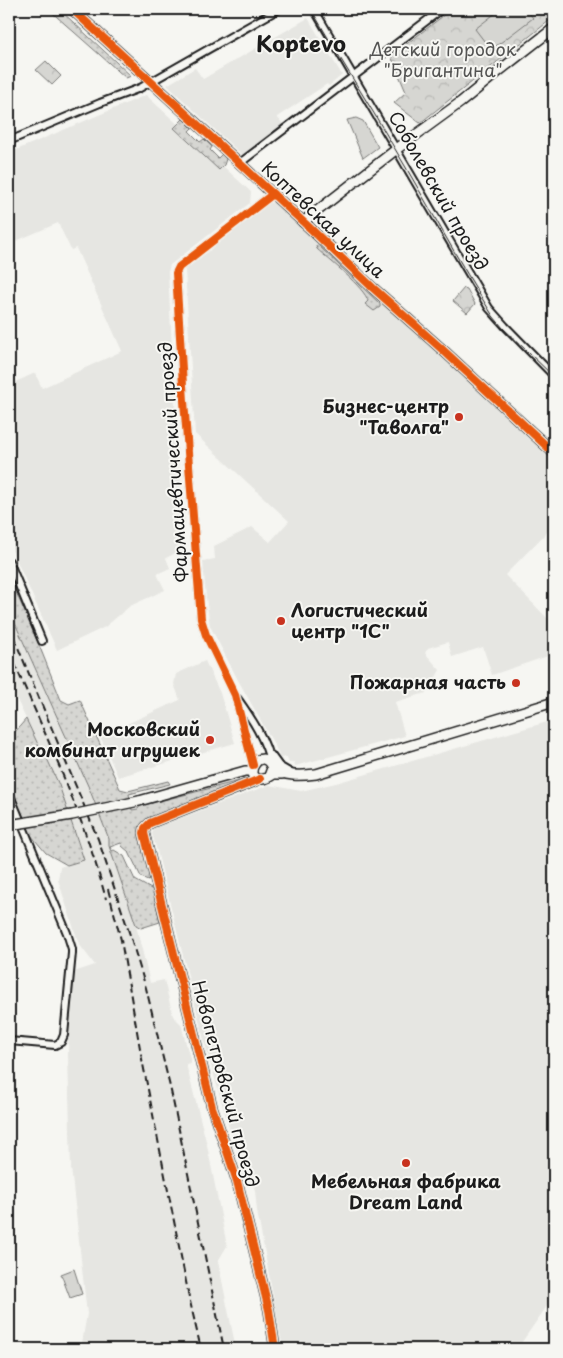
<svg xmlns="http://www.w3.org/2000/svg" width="563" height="1358" viewBox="0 0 563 1358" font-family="'Playpen Sans',sans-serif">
  <defs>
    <pattern id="grass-dots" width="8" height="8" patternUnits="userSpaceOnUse" patternTransform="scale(1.25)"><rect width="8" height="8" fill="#d6d6d2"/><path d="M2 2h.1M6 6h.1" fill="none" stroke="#b7b7b4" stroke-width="1.8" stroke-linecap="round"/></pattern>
    <pattern id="park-crowns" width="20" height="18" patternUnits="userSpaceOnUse" patternTransform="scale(1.25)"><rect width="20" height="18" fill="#d6d6d2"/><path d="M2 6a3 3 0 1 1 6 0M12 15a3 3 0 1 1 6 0" fill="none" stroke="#b7b7b4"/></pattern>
  </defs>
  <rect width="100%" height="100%" fill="#f6f6f2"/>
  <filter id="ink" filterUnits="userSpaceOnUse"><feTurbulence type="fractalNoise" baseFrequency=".02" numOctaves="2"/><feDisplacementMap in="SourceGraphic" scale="10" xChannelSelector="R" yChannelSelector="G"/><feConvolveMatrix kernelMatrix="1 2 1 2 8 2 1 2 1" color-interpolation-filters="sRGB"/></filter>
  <g filter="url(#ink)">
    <g fill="#e6e6e2">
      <path d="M308,18l34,57 -13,11 -2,-2 -50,33 6,7 -40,32 -76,-71 28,-17 8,11z"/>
      <path d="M146,95l105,97 -1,11 -80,62 -2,7 9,175 8,78 -11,5 9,19 -17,9 4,10 -13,6 8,16 -35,16 -25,21 -48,23 -48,-106v-159l26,-12 7,15 80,-37 -46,-103 -5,2 -13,-27 -49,21v-91z"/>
      <path d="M277,202l277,260v63l-49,50 49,50v29l-62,21 -9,-28 -31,10 -4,-15 -20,6 -3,5 15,17 -7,12 -7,5v6l-31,9 10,34 -110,30 -1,-4 -5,1 -2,-6 -7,1 -5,-12 -37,-66 -28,-54 -4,-29 -3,-36 12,-2 -1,-13 38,-19 18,15 19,-21 -94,-87 -10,-164 83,-67z"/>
      <path d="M9,610l80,178 20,51v7l27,79 14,58 14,-3 9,36 8,8 10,39 -5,1 21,81 20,101 -9,15 18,88h-155l6,-35 -16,-146 -3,-113 1,-49 5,-34 21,-7 -16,-21 -21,-64 2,-13 24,-8 -25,-74 -14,-31 -2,1 -34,-72z"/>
      <path d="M205,661l15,32 15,50 -117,34 -18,-41 80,-36 -6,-16 2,-10z"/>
      <path d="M554,720v576l-37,53h-234l-26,-138 -2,-20 -15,-56 -9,-1 -26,-90 -48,-193 -5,-17 2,-6 115,-43 32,6 35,-8z"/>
    </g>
    <g fill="url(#grass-dots)" stroke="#797977">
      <path d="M48,9h11l72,67 -5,2z"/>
      <path d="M183,119l9,9 -3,3 11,11 4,-3 8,8 -2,3 8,8 4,-4 4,5 -2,6 -5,5 -45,-42z"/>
      <path d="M318,245l62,59v3l-6,4 -9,-7 3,-3c-3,-13 -40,-42 -51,-52l-1,-3z"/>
      <path d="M9,576l30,69 22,55 8,4 11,-4 40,89 8,2 40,-10 2,3 -41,10 3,16 6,-1 2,-3 103,-26h3v1l-100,39 -4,3 -3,10 11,45 -2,2 -7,-3 -12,-25 -7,-6 -1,-3 -11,4 2,4 2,-1 10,6 11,24 18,10 7,32 -19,6 -5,-3 -27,-79v-7l-20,-51 -80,-178z"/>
      <path d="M26,719l17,36 2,-1 14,31 25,75 -17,5 -21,-12 -16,-19 -21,-53v-42z"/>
    </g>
    <g fill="url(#park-crowns)" stroke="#797977">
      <path d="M452,9h102v8l-134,106 -26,-20 12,-11 -15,-36z"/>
      <path d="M46,61l15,15 -9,9 -16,-15z"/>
      <path d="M464,288l3,1 8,15 -8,9 -14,-12z"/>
    </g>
    <g fill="#d6d6d2" stroke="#797977">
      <path d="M501,9h25l7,9 -42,32 -16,-21z"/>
      <path d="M356,118l7,3 15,26 -15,11 -16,-38z"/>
      <path d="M74,1269l8,25 -12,4 -9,-24z"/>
    </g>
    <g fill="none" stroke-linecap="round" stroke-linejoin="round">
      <defs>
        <g id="street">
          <path d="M314,9l175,299 16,18 49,50"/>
          <path d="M9,141l91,-38 40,-15 139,-79"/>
          <path d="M240,163l202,-154"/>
          <path d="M9,561l33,80"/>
          <path d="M237,698c15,21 29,42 34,67"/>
          <path d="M271,755l8,11 12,7"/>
          <path d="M253,765l-18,-70 -29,-60 -5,-16 -17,-218 -8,-128 3,-6 94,-73"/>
          <path d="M9,793l58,140 5,16v4l-8,82 -3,7 -6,3 -46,-4"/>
        </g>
        <g id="secondary">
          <path d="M72,9l240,221 61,58 71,63 110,102"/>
          <path d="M303,222l95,-74 63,-46 38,-31 55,-43"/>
          <path d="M272,768c12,9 29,8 44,6l238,-72"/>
          <path d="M269,776l3,-8c-11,-26 -33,13 -10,11 5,0 8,-3 12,-5 2,0 6,0 8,0"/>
          <path d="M260,779l-110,44 -5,5 -1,5 68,274 25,74 32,129 6,39"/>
          <path d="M139,801l106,-30h7"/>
        </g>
      </defs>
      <use href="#street" stroke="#1c1c1c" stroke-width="10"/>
      <use href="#secondary" stroke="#1c1c1c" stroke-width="12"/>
      <use href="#street" stroke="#f6f6f2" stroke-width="6"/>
      <use href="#secondary" stroke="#f6f6f2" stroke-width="9"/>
      <path stroke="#1c1c1c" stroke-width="1" d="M311,9c27,47 57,93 84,140 33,55 63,112 98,167l10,12 51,49"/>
      <g stroke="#1c1c1c" stroke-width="2" stroke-dasharray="8 4" stroke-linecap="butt">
        <path d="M9,626l89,213 32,96 16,53 25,103 53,258"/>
        <path d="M9,651c35,81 74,162 97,248"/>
        <path d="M108,889l13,51 20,114 48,243 12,52"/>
      </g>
      <defs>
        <path id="secondary-bridge" d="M9,825l63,-10 67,-14"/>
      </defs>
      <use href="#secondary-bridge" stroke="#1c1c1c" stroke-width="12" stroke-linecap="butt"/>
      <use href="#secondary-bridge" stroke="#f6f6f2" stroke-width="9"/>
      <defs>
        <g id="cycleway">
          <path d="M72,9l240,221 61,58 71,63 110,102"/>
          <path d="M253,765l-18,-70 -29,-60 -5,-16 -17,-218 -8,-128 3,-6 94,-73"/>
          <path d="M260,779l-110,44 -5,5 -1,5 68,274 25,74 32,129 6,39"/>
        </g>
      </defs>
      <use href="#cycleway" stroke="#f6f6f2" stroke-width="11"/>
      <use href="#cycleway" stroke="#e8590c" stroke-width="8"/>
    </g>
  </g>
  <g fill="#c8321e" stroke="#f6f6f2" stroke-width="2">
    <circle cx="459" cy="417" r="5"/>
    <circle cx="281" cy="621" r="5"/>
    <circle cx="516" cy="683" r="5"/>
    <circle cx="210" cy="740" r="5"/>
    <circle cx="406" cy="1163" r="5"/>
  </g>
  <g text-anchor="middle" stroke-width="4" stroke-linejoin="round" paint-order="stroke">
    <g font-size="18" fill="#545453" stroke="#f6f6f2">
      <text x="443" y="56">Детский городок<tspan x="443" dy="21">"Бригантина"</tspan></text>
    </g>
    <g font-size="18" fill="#1c1c1c" stroke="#f6f6f2">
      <text transform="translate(438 191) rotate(60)" y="6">Соболевский проезд</text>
      <text transform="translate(323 220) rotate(43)" y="6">Коптевская улица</text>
      <text transform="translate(174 462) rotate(-94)" y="6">Фармацевтический проезд</text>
      <text transform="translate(225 1084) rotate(75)" y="6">Новопетровский проезд</text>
    </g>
    <g font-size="18" font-weight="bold" fill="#1c1c1c" stroke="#f6f6f2" text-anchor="end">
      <text x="449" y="413">Бизнес-центр<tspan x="449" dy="21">"Таволга"</tspan></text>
      <text x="291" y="617" text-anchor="start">Логистический<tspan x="291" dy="21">центр "1С"</tspan></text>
      <text x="506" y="689">Пожарная часть</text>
      <text x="200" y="736">Московский<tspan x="200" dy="21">комбинат игрушек</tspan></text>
      <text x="406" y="1188" text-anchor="middle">Мебельная фабрика<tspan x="406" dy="21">Dream Land</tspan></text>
    </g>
    <g font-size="22" font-weight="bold" fill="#1c1c1c" stroke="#f6f6f2">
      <text x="301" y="52">Koptevo</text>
    </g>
  </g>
  <rect width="563" height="1358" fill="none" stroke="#f6f6f2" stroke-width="30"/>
  <rect x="15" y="15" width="533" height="1328" fill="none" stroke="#1c1c1c" stroke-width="2" filter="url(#ink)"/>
</svg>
